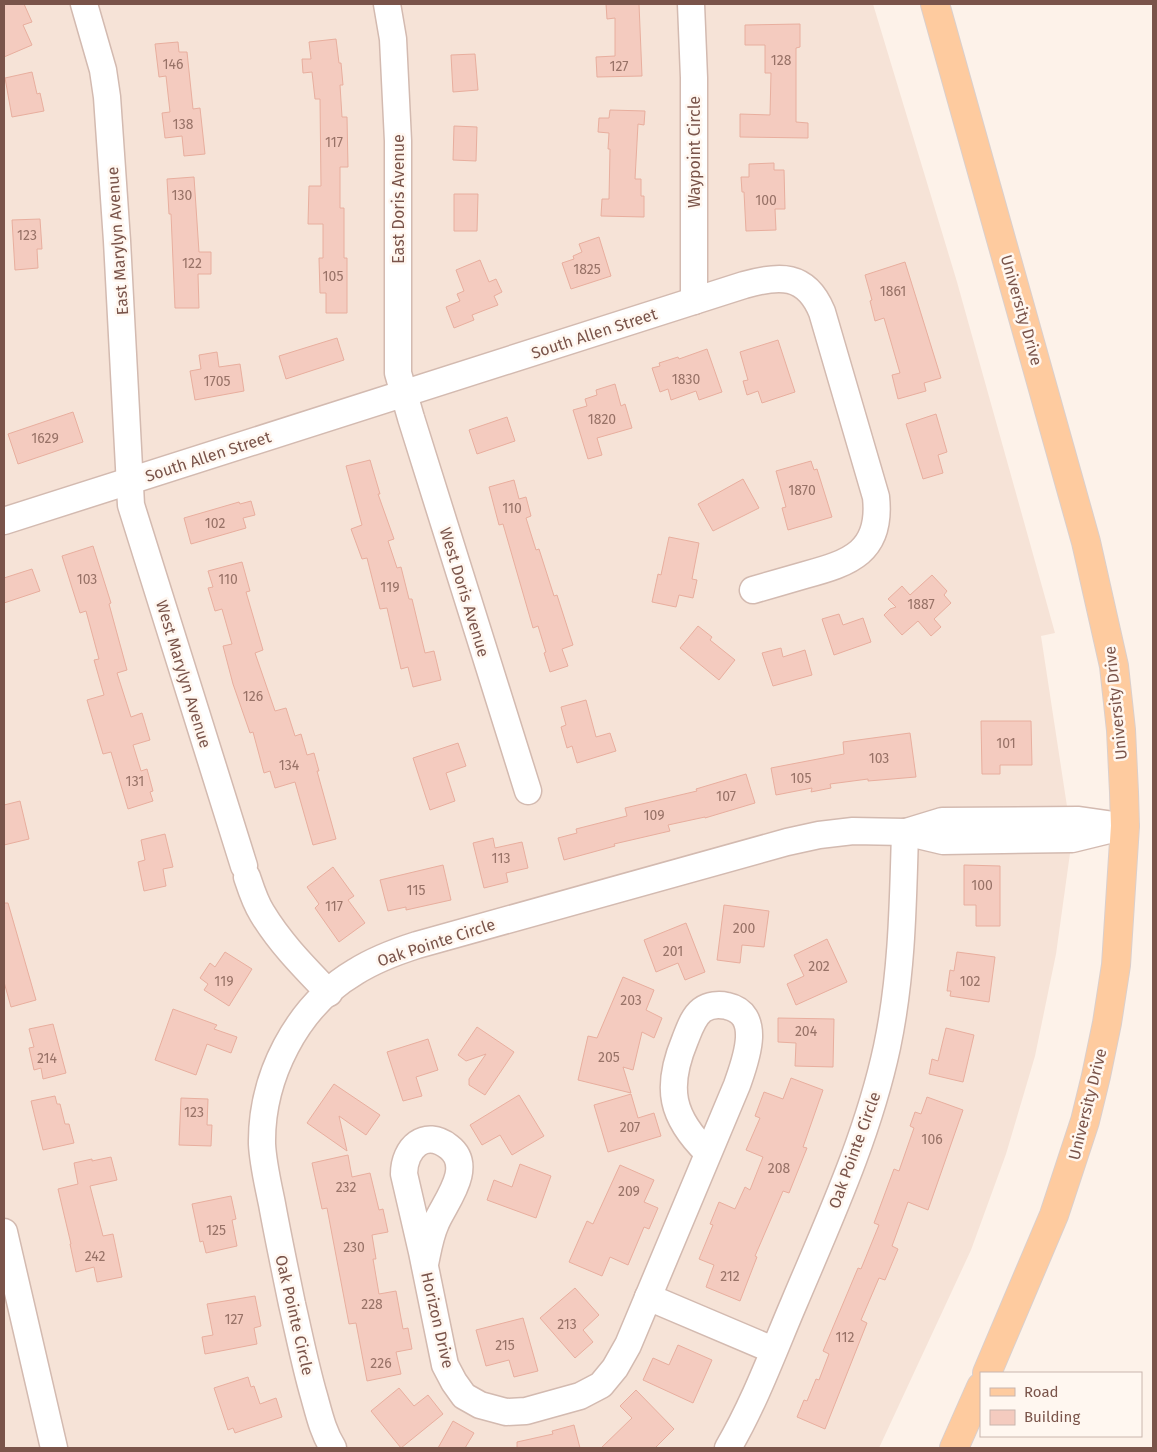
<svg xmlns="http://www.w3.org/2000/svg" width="1157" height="1452" viewBox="0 0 1157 1452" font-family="'Fira Sans',sans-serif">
  <rect width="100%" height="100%" fill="#fdf2e9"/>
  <path fill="#f6e3d7" d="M4,4h869l84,278 98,351 -14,3 31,203 -16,115 -21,102 -29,98 -35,96 -92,198h-875z"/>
  <g fill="#f4cbbf" stroke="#e8ae9e">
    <path d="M4,4h20l8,18 -9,3 9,20 -28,12z"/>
    <path d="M606,4h33l3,72 -45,1 -1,-20 19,-1v-38l-8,1z"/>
    <path d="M800,24v23l-4,1v74l12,1v15l-68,-1v-23l30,1 1,-42h-6v-28h-20v-20z"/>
    <path d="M336,39l3,24h2l2,22h-3l2,32h5l1,50h-8v41h4v50h3v55h-21v-20h-6l-1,-35h4v-34h-15l1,-38h12l-1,-87h-5l-3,-27 -9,1 -1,-14h9l-2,-17z"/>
    <path d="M178,42l1,10h8l6,57 7,-1 5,46 -21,2 -2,-20 -17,2 -3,-25 8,-1 -4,-36 -7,1 -4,-33z"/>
    <path d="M475,54l3,36 -25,2 -2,-37z"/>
    <path d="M32,72l5,22 3,-1 4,18 -32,6 -7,-39z"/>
    <path d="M610,110l35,1 -1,14 -6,-1 -3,55h6v17h3v21l-43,-1 1,-17h7l1,-50h-2l1,-16 -11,-1 1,-14h10z"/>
    <path d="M454,126l23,1 -1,34 -23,-1z"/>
    <path d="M774,163v7h10l1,39h-10l1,21 -30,1 -2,-39h-2l-1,-15h8v-13z"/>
    <path d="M194,177l5,75h12v22h-13l1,34h-24l-4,-94h-2l-2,-35z"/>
    <path d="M454,194h24l-1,37h-23z"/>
    <path d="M40,219l2,30h-5l1,19 -23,2 -3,-50z"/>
    <path d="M599,237l12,39 -40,13 -9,-26 12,-4 -1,-3 9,-4 -3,-8z"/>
    <path d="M480,260l9,22 7,-3 6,13 -8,4 4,9 -26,10 2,5 -20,8 -8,-21 14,-6 -3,-7 7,-3 -8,-21z"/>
    <path d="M905,262l36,116 -17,5 2,8 -28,8 -6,-24 8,-2 -16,-55 -9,3 -5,-20 2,-1 -7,-25z"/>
    <path d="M337,338l7,22 -58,19 -7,-23z"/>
    <path d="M778,340l17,52 -33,11 -4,-12 -11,4 -4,-14 5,-1 -8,-28z"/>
    <path d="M707,349l15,43 -23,8 -3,-9 -25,9 -3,-11 -8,3 -8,-24 8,-2 -1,-3 19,-6 1,2z"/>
    <path d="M217,352l2,15 21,-3 4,27 -49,9 -5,-29 11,-2 -2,-14z"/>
    <path d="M615,384l6,22 4,-2 7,24 -35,10 5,17 -14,4 -15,-49 14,-4 -2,-7 12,-4 -1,-5z"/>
    <path d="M73,412l10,30 -65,22 -10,-30z"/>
    <path d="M936,414l11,38 -9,3 5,18 -20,6 -17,-55z"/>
    <path d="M507,417l8,24 -38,13 -8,-24z"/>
    <path d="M370,460l10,34h-2l16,45 -6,2 9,27 4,-1 8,32h3l13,54 9,-2 7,29 -28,7 -5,-20 -7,2 -14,-61 -7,1 -13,-51 -5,1 -11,-30 11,-4 -16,-59z"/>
    <path d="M811,461l3,9 3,-1 15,48 -44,13 -6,-22 4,-1 -10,-36z"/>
    <path d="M743,479l16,29 -46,23 -15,-27z"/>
    <path d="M514,480l5,19 7,-2 5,19 -5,2 10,32 3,-1 15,47 3,-1 16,50 -11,4 6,17 -18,6 -6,-19 2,-1 -8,-26 -5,2 -30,-104 -4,1 -10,-38z"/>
    <path d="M251,501l4,14 -12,3 3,10 -55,16 -7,-26 55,-16 1,2z"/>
    <path d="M669,537l30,6 -7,36 5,1 -4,18 -14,-3 -3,12 -24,-5 6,-28 3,1z"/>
    <path d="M93,546l18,57 -2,1 18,66 -10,3 14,44 11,-4 8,27 -17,5 8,26 6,-2 6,22 -3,1 3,9 -25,8 -17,-57 -8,2 -16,-54 17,-5 -10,-35 5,-1 -13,-48 -6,2 -18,-57z"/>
    <path d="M242,562l8,29 -4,1 17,58 -8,3 20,58 11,-3 9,28 6,-2 6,21 7,-2 5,18h-2l19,68 -23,6 -18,-63 -20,6 -5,-17 -6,2 -11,-41 -3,1 -17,-49 -10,-38 9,-2 -10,-35 -7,2 -7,-23 5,-1 -5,-16z"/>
    <path d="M32,569l8,22 -36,12v-25z"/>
    <path d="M932,575l15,16 -3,4 7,8 -17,16 7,8 -10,9 -13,-15 -16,14 -18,-20 6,-6 6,-2 -8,-8 14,-13 8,9z"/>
    <path d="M839,614l4,11 20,-7 8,24 -37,13 -12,-36z"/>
    <path d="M698,626l14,11 -2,3 25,20 -16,20 -39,-32z"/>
    <path d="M781,648l2,9 22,-7 7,25 -39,11 -11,-33z"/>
    <path d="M586,700l10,37 14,-4 6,18 -39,12 -5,-17 -5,2 -6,-21 5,-2 -5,-18z"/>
    <path d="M981,721h50l1,44h-32v9h-18z"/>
    <path d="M910,733l6,44 -48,4v-2l-38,5 1,4 -20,4 1,-4 -36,7 -5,-27 73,-14 -1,-12z"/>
    <path d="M458,743l8,23 -20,7 9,28 -25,9 -17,-52z"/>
    <path d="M746,774l9,29 -50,15v-1l-37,8 2,6 -56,13 1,2 -51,14 -6,-22 19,-5 -1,-4 51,-13 -2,-8 72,-17 -1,-2z"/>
    <path d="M20,801l9,38 -25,6v-40z"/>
    <path d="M165,834l8,33 -10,2 3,17 -22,5 -6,-29 7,-2 -4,-20z"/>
    <path d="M493,838l2,10 27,-6 6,26 -22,5 2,9 -24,6 -11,-45z"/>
    <path d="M443,865l8,35 -45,10v-3l-18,4 -8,-31z"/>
    <path d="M964,865l36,1v60h-24v-21h-12z"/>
    <path d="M333,867l21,29 -6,4 17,23 -26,19 -24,-34 4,-4 -12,-17z"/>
    <path d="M4,903h4l28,97 -25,7 -7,-25z"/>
    <path d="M724,905l45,6 -5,36 -22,-2 -2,18 -23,-3z"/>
    <path d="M686,923l19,49 -20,8 -7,-17 -22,9 -12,-32z"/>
    <path d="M827,939l20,43 -51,23 -9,-21 17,-8 -10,-21z"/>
    <path d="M225,952l27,17 -23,37 -25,-16 4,-6 -8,-6 10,-15 5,4z"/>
    <path d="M957,952l38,5 -6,45 -39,-6 1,-5h-4l3,-21 4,1z"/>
    <path d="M623,977l31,13 -8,20 16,8 -8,20 -12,-6 -9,38 -10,-3 8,26 -53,-13 10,-44 9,2z"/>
    <path d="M173,1009l44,16 -3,4 23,8 -6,16 -24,-9 -11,31 -41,-15z"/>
    <path d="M778,1018l56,1 -1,48 -38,-1 1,-23 -18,-1z"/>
    <path d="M53,1024l13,49 -23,6 -2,-11 -7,2 -5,-22 5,-1 -5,-18z"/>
    <path d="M477,1027l37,25 -29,43 -16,-10v-6l17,-25 -20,7 -8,-6z"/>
    <path d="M946,1028l28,7 -11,47 -34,-8 3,-15 6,2z"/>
    <path d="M428,1039l10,31 -22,7 6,19 -19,5 -16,-49z"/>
    <path d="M791,1078l32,12 -20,57 4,1 -18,45 -6,-2 -28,65 2,1 -17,44 -34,-14 8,-22 -15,-6 14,-34 -3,-1 9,-22 16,7 10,-22 5,3 13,-33 -17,-7 14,-32 -5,-2 9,-24 19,7z"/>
    <path d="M334,1084l46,31 -14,20 -27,-19 8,35 -40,-28z"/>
    <path d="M631,1094l7,24 16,-5 7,23 -53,16 -14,-47z"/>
    <path d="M519,1095l25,41 -32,19 -12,-20 -18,10 -12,-20z"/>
    <path d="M55,1096l2,8h3l5,20h4l5,19 -31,7 -12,-49z"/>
    <path d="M927,1097l36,13 -35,100 -20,-8 -16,44 6,3 -13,31 -6,-2 -18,42 6,3 -42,106 -28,-12 7,-17 3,1 9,-22 3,1 10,-26 -6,-3 35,-83 3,1 18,-44 -5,-2 20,-54 5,2 15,-43 -4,-2 5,-14 6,2z"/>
    <path d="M181,1098l27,1 -1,26h5l-1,21 -32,-1z"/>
    <path d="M348,1155l4,22 18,-4 9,37 4,-1 5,23 -16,3 4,24h-3l6,35 17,-3 7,38 5,-1 4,21 -16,3 5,22 -34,7 -11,-58 -7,1 -22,-116 -5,1 -10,-46z"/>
    <path d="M111,1157l6,23 -27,6 13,50 10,-2 9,43 -25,5 -3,-15 -18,5 -6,-28h1l-13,-55 20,-5 -4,-21 18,-4v2z"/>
    <path d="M520,1164l31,12 -15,42 -49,-18 7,-20 18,7z"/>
    <path d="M620,1165l34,15 -10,22 14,6 -9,21 -5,-2 -16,38 -18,-8 -8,19 -33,-14 18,-41 6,3z"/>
    <path d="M231,1196l5,23 -4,1 5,26 -31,7 -3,-12 -3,1 -8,-38z"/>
    <path d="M575,1288l24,27 -16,15 10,12 -18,16 -35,-40z"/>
    <path d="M255,1296l6,30 -7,2 3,16 -52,10 -3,-17 11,-2 -6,-31z"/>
    <path d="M523,1318l15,53 -24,6 -5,-17 -23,6 -10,-36z"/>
    <path d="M678,1345l34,15 -19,43 -50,-23 10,-22 16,7z"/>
    <path d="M248,1377l3,10 3,-1 6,18 16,-6 6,19 -47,16 -2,-5 -5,2 -14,-42z"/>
    <path d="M399,1388l15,18 14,-11 15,19 -42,34 -30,-37z"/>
    <path d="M636,1390l38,39 -19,19h-54l31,-30 -12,-12z"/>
    <path d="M453,1421l21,12 -9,15h-27z"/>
    <path d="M574,1425l6,23h-63v-6l36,-8 -1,-3z"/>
  </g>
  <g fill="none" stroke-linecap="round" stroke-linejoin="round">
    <defs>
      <g id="minor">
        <path d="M84,4l19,66 4,27 10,144 14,264 113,361"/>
        <path d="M387,4l6,35 5,102v232l13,45 117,373"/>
        <path d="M691,4l3,74v223"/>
        <path d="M4,521l740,-236c35,-10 62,-12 78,27l54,185c6,55 -26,66 -71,78 -17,5 -35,10 -52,15"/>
        <path d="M906,832l36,-11 137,-1 28,4"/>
        <path d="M247,877c4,12 8,25 15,36 18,30 42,54 67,80"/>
        <path d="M4,1232l50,216"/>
        <path d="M425,1264c3,-14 5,-28 11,-41 9,-21 39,-56 13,-76 -24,-19 -45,1 -45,27l18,78 23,113 9,17 10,14 16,9 26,7 20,-1 54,-15 21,-11 14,-17 13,-23 109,-260c8,-23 27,-71 -10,-79 -8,-2 -18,-1 -25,4 -9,7 -13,20 -17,30 -20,48 -14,77 23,113"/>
        <path d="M648,1297l125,53"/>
        <path d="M333,1448c-10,-16 -14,-34 -19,-52 -9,-31 -15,-62 -22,-92 -7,-34 -14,-67 -20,-100 -4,-20 -9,-40 -10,-60 -1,-66 34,-137 93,-172 19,-12 40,-20 62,-27l370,-103 32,-7 34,-4 52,1 38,9 129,-2 53,-13"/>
        <path d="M728,1448c27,-46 45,-96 66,-145 35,-83 74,-167 93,-256 15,-71 16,-143 18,-215"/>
      </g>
      <g id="major">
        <path d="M935,4l151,538 28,124 7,64 3,62 1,34 -9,139 -9,58 -11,53 -11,45 -31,94 -67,158"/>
        <path d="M954,1448l27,-61"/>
      </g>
    </defs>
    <use href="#minor" stroke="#d3bab0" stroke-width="29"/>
    <use href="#major" stroke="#dacfcc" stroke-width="30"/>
    <use href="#minor" stroke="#fff" stroke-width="26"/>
    <use href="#major" stroke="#fecb9f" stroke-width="28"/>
  </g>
  <g text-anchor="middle" stroke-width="5" stroke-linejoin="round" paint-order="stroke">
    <g font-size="14" fill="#987267">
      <text x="781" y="65">128</text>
      <text x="173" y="69">146</text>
      <text x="619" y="71">127</text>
      <text x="183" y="129">138</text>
      <text x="334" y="147">117</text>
      <text x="182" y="200">130</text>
      <text x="766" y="205">100</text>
      <text x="27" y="240">123</text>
      <text x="192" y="268">122</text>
      <text x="587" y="274">1825</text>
      <text x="333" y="281">105</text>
      <text x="893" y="296">1861</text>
      <text x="686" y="384">1830</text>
      <text x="217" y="386">1705</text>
      <text x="602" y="424">1820</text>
      <text x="45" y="443">1629</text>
      <text x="802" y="495">1870</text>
      <text x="512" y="513">110</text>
      <text x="215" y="528">102</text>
      <text x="87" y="584">103</text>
      <text x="228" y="584">110</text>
      <text x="390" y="592">119</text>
      <text x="921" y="609">1887</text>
      <text x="253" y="701">126</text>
      <text x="1006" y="748">101</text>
      <text x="879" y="763">103</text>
      <text x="289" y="770">134</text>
      <text x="801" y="783">105</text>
      <text x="135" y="786">131</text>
      <text x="726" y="801">107</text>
      <text x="654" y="820">109</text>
      <text x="501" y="863">113</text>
      <text x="982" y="890">100</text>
      <text x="416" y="895">115</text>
      <text x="334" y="911">117</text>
      <text x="744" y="933">200</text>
      <text x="673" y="956">201</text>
      <text x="819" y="971">202</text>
      <text x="224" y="986">119</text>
      <text x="970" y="986">102</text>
      <text x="631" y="1005">203</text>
      <text x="806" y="1036">204</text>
      <text x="609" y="1062">205</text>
      <text x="47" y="1063">214</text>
      <text x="194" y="1117">123</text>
      <text x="630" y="1132">207</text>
      <text x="932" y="1144">106</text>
      <text x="779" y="1173">208</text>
      <text x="346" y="1192">232</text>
      <text x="629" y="1196">209</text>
      <text x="216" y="1235">125</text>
      <text x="354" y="1252">230</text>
      <text x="95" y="1261">242</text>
      <text x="730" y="1281">212</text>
      <text x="372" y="1309">228</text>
      <text x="234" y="1324">127</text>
      <text x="567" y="1329">213</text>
      <text x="845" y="1342">112</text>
      <text x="505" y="1350">215</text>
      <text x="381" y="1368">226</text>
    </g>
    <g font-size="16" fill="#7a544a" stroke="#fff7f0">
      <text transform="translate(694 152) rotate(-90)" y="6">Waypoint Circle</text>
      <text transform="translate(398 199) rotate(-90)" y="6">East Doris Avenue</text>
      <text transform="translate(117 241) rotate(-94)" y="6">East Marylyn Avenue</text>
      <text transform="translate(1022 310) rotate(74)" y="6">University Drive</text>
      <text transform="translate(594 333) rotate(-18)" y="6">South Allen Street</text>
      <text transform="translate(208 456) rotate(-18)" y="6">South Allen Street</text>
      <text transform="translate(465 592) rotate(73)" y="6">West Doris Avenue</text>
      <text transform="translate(184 674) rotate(73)" y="6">West Marylyn Avenue</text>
      <text transform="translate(1115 703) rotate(-96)" y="6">University Drive</text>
      <text transform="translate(436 942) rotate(-18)" y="6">Oak Pointe Circle</text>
      <text transform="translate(1087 1104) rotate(-76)" y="6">University Drive</text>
      <text transform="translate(854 1150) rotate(-70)" y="6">Oak Pointe Circle</text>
      <text transform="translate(295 1315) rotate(77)" y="6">Oak Pointe Circle</text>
      <text transform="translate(438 1320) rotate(77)" y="6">Horizon Drive</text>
    </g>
  </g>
  <rect width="1157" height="1452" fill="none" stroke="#7a544a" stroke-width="10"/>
  <rect x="980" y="1372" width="162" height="65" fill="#fff7f0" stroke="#cab6ae"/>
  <rect x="990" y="1388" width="25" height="8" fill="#fecb9f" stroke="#cab6ae"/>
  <text x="1024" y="1397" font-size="15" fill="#7a544a">Road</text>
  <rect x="990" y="1410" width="25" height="15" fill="#f4cbbf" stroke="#cab6ae"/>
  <text x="1024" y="1422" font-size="15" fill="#7a544a">Building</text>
</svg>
